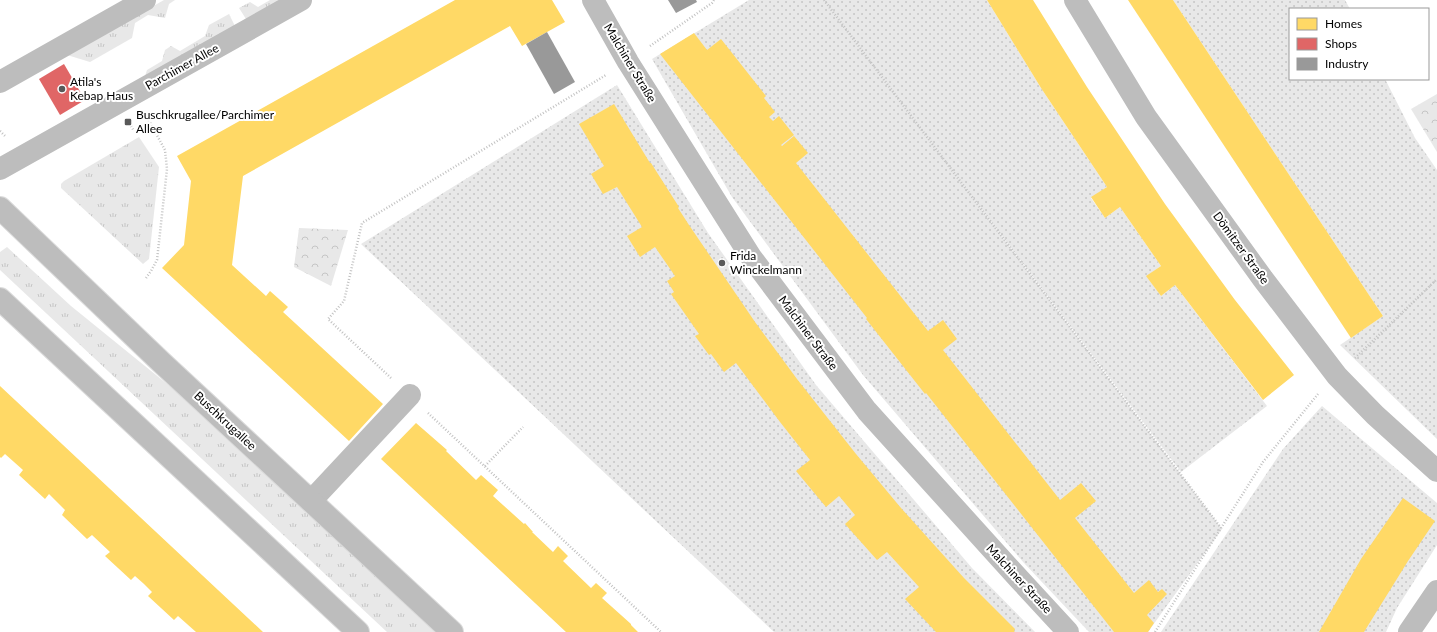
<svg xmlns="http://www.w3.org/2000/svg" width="1437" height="632" viewBox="0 0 1437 632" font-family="Lato,sans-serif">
  <defs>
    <pattern id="grass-tufts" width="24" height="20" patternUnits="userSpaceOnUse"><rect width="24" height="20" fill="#e8e8e8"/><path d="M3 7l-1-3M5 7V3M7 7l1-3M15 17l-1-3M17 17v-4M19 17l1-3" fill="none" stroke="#c5c5c5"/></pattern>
    <pattern id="forest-crowns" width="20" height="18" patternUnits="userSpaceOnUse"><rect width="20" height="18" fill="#e8e8e8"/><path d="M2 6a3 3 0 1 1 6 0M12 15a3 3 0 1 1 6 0" fill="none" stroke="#c5c5c5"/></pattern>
    <pattern id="garden-dots" width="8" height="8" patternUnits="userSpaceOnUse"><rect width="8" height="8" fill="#e8e8e8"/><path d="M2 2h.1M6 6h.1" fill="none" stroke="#c5c5c5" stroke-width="1.8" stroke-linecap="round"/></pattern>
  </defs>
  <rect width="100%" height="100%" fill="#fff"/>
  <g fill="url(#grass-tufts)">
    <path d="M164,0h11l-6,4 -4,14 -17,-3 -13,8 -3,15 -42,24 -23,-7z"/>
    <path d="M270,0h10l-34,19 -7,-11 11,-6 8,5z"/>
    <path d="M229,14l6,12 -90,50 2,-6 15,-9 3,-11 6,-4 9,5 25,-15 4,-11z"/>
    <path d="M139,137l20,30 -10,92 -6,5 -82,-76v-4l3,-3z"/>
    <path d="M7,247l64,59 122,99 243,227h-49l-387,-362v-18z"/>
  </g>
  <g fill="url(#forest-crowns)">
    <path d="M1437,94v58l-26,-43z"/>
    <path d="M299,228l49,2 -17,56 -37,-19z"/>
  </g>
  <g fill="url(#garden-dots)">
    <path d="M749,0h238l54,88 66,99 -16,11 14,20 15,-11 41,59 -14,10 14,20 14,-11 92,121 -86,66 -232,-306 273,363 -74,103h-59l-65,-69 -161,-188 -131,-178 -80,-138z"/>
    <path d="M1173,0h172l5,9h-60v70h95l30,59 22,32v269l-97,-94 43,-29z"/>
    <path d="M617,85l91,148 108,152 156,183 63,64h-261l-413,-388z"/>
    <path d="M1322,406l115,97v42l-40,63 -11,24h-225l122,-183z"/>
  </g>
  <g fill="#ffd966">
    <path d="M455,0h97l13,22 -43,24 -12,-20 -267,150 -11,89 34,31 4,-5 18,16 -5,5 100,92 -34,37 -187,-173 22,-23 7,-64 -14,-25z"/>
    <path d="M987,0h46l54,87 78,117 70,96 59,75 -31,25 -88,-115 -14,11 -15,-20 15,-10 -41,-59 -15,11 -14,-21 16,-10 -66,-99z"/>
    <path d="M1128,0h45l210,316 -32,22z"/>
    <path d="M694,33l13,17 14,-11 45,57 -2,2 11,14 -6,5 4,4 6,-5 15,19 -13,10 1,1 12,-10 14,17 -12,10 132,168 15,-11 14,19 -14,11 117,150 21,-17 15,18 -21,17 59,75 15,-13 9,12 4,-3 5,5 -20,21 7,8 -6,9h-34l-188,-239 -1,1 -59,-75 1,-1 -207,-264z"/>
    <path d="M614,104l36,59h1l28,44 -1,1 11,17 66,97 42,57 59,75 45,54 63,70 51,51 -1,2 1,1h-79l-31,-33 14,-12 -32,-35 -10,8 -32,-36 10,-9 -15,-18 -1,-1 -13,11 -30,-36 14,-11 -30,-38 -44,-59 -12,9 -13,-18 -2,1 -14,-19 4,-2 -28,-40 3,-2 -7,-11 8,-5 -20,-29 -15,10 -13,-21 15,-9 -25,-40 -14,7 -12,-20 13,-8 -25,-42z"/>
    <path d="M0,386l218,204 45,42h-67l-18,-16 -4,4 -26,-24 4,-4 -8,-8 -9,-8 -4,4 -26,-24 5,-4 -18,-17 -5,4 -25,-24 3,-5 -16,-16 -4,5 -26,-24 4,-5 -18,-16 -4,4 -1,-1z"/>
    <path d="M416,423l31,27 -1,1 30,29 5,-5 17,15 -5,6 31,28 1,-1 8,9h-1l21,20 5,-6 10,10 -5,5 28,27 5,-5 11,10 -5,5 29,26v1l7,7h-72l-96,-90 -89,-83z"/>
    <path d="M1403,498l32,23 -27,40 -44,71h-45l42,-73z"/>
  </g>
  <path fill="#e06666" d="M64,64l21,36 -25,15 -21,-36z"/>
  <g fill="#999">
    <path d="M668,0h28l1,2 -21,11z"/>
    <path d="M547,32l28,50 -21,12 -28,-50z"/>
  </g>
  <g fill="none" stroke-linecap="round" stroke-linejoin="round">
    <defs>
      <g id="major">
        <path d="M0,208l161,154 291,270"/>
        <path d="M0,299l358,333"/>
      </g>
    </defs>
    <use href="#major" stroke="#dbdbdb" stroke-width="24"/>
    <g stroke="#c2c2c2" stroke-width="2.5" stroke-dasharray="1 2" stroke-linecap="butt">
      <path d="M824,0l397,528"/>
      <path d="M650,46l62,-43 2,-3"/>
      <path d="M131,126l3,5"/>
      <path d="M0,131l5,5"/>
      <path d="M146,278l5,-7 6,-11 10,-91 -2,-19 -18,-33"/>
      <path d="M1355,358l82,-79"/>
      <path d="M391,378l-63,-59 16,-18 18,-78 244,-148"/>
      <path d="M428,413l233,219"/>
      <path d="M485,466l38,-39"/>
      <path d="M1155,632l108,-170 55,-68"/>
    </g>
    <g stroke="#bdbdbd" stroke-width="22">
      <path d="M593,0l35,62 123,195 116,154 153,169 48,52"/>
      <path d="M1075,0l71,117 117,162 74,97 38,39 62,56"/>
      <path d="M0,82l145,-82"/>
      <path d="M0,169l301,-169"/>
      <path d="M311,501l99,-106"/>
      <path d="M1409,632l28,-41"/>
    </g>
    <use href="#major" stroke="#bdbdbd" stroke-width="22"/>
  </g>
  <g fill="#595959" stroke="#fff" stroke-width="1.5">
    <circle cx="62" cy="89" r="4"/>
    <rect x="124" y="118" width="8" height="8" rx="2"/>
    <circle cx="722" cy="263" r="4"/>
  </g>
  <g text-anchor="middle" stroke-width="4" stroke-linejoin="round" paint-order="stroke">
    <g font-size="12" fill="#000" stroke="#fff">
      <text transform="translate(630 63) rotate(59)" y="4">Malchiner Straße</text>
      <text transform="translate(182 67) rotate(-29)" y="4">Parchimer Allee</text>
      <text transform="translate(1241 248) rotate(54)" y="4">Dömitzer Straße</text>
      <text transform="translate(808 333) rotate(53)" y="4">Malchiner Straße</text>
      <text transform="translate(225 421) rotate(43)" y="4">Buschkrugallee</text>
      <text transform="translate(1019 579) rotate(47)" y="4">Malchiner Straße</text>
    </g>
    <g font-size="12" fill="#000" stroke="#fff" text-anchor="start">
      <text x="70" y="86">Atila's<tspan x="70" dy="14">Kebap Haus</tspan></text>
      <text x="136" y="119">Buschkrugallee/Parchimer<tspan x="136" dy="14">Allee</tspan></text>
      <text x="730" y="260">Frida<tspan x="730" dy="14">Winckelmann</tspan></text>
    </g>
  </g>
  <rect x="1289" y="8" width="140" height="72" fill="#ffffff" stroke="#999999"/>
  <rect x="1297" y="18" width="20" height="12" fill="#ffd966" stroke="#999999"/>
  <text x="1325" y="28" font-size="12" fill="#000000">Homes</text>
  <rect x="1297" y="38" width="20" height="12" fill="#e06666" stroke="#999999"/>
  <text x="1325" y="48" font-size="12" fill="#000000">Shops</text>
  <rect x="1297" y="58" width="20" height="12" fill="#999999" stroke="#999999"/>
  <text x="1325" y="68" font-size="12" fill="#000000">Industry</text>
</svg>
